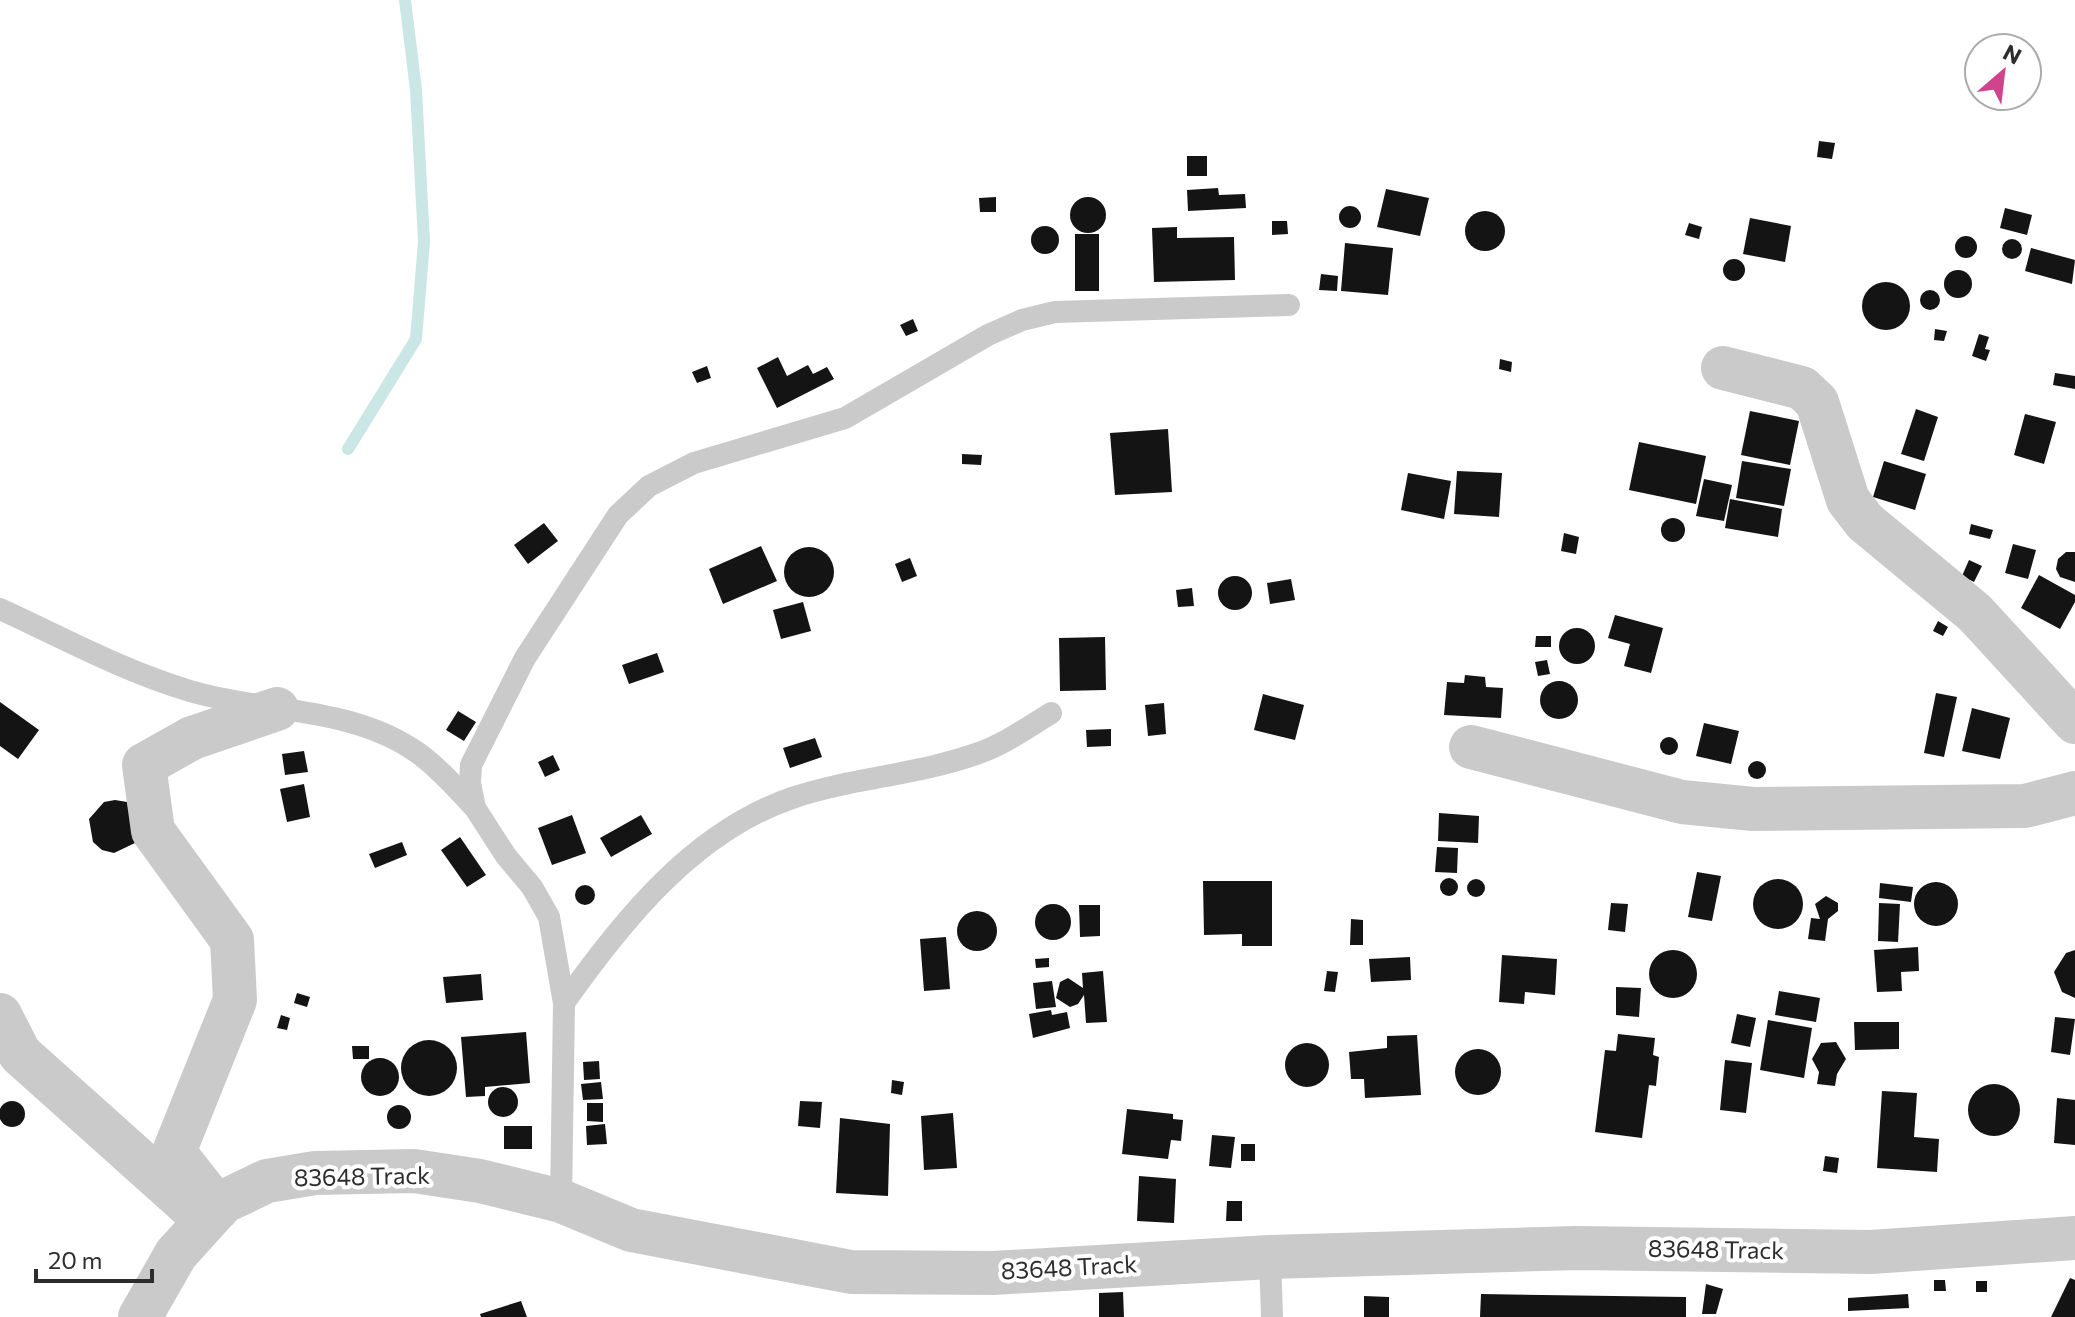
<svg xmlns="http://www.w3.org/2000/svg" width="2075" height="1317" viewBox="0 0 2075 1317" font-family="Commissioner,sans-serif">
  <rect width="100%" height="100%" fill="#fff"/>
  <g fill="none" stroke-linecap="round" stroke-linejoin="round">
    <path stroke="#cae7e6" stroke-width="12" d="M348,449l68,-110 8,-97 -8,-152 -11,-90"/>
  </g>
  <g fill="#141414">
    <path d="M1819,141l16,2 -3,16 -15,-2z"/>
    <rect x="1187" y="156" width="20" height="20"/>
    <path d="M1218,188l1,7 26,-1 1,14 -58,3 -1,-21z"/>
    <path d="M1386,189l43,9 -9,38 -43,-9z"/>
    <path d="M996,197v15h-16l-1,-14z"/>
    <circle cx="1088" cy="215" r="18"/>
    <circle cx="1350" cy="217" r="11"/>
    <path d="M2005,208l27,7 -5,20 -27,-7z"/>
    <circle cx="1485" cy="231" r="20"/>
    <path d="M1750,218l41,8 -6,36 -42,-8z"/>
    <path d="M1272,221h15l1,13 -16,1z"/>
    <path d="M1689,223l13,4 -3,12 -14,-4z"/>
    <circle cx="1045" cy="240" r="14"/>
    <path d="M1177,227v11l57,-1 1,43 -81,2 -2,-54z"/>
    <rect x="1075" y="234" width="24" height="57"/>
    <circle cx="1966" cy="247" r="11"/>
    <circle cx="2012" cy="249" r="10"/>
    <path d="M1345,243l48,5 -5,47 -47,-4z"/>
    <path d="M2031,248l44,12 -3,24 -47,-13z"/>
    <circle cx="1734" cy="270" r="11"/>
    <circle cx="1958" cy="284" r="14"/>
    <path d="M1321,274l17,2 -1,15 -18,-1z"/>
    <circle cx="1886" cy="306" r="24"/>
    <circle cx="1930" cy="300" r="10"/>
    <path d="M913,319l5,12 -12,5 -6,-11z"/>
    <path d="M1935,329l12,2 -3,10 -10,-1z"/>
    <path d="M1979,334l10,3 -4,12 5,1 -4,11 -14,-5z"/>
    <path d="M778,357l9,19 21,-11 5,9 14,-7 7,12 -57,29 -20,-40z"/>
    <path d="M1500,359l12,3 -1,10 -12,-3z"/>
    <path d="M707,366l4,12 -14,5 -5,-11z"/>
    <path d="M2055,373l20,3v13l-22,-4z"/>
    <path d="M1916,409l22,8 -14,44 -23,-7z"/>
    <path d="M1750,411l49,10 -9,44 -49,-10z"/>
    <path d="M2025,414l31,8 -12,42 -30,-9z"/>
    <path d="M1168,429l4,63 -57,3 -5,-62z"/>
    <path d="M1639,442l67,14 -10,48 -67,-14z"/>
    <path d="M962,454l20,1 -1,10 -19,-1z"/>
    <path d="M1742,461l49,8 -7,37 -48,-8z"/>
    <path d="M1884,461l42,13 -11,36 -42,-13z"/>
    <path d="M1457,471l45,2 -3,44 -45,-3z"/>
    <path d="M1408,473l43,8 -7,38 -43,-9z"/>
    <path d="M1704,479l28,6 -8,36 -28,-5z"/>
    <path d="M1730,499l52,10 -4,28 -53,-9z"/>
    <circle cx="1673" cy="530" r="12"/>
    <path d="M544,523l14,18 -30,23 -14,-19z"/>
    <path d="M1971,524l22,6 -3,9 -21,-5z"/>
    <path d="M1564,533l15,4 -3,17 -15,-3z"/>
    <path d="M2013,544l23,6 -8,29 -23,-6z"/>
    <path d="M761,546l16,35 -54,23 -14,-35z"/>
    <circle cx="809" cy="572" r="25"/>
    <path d="M2066,552h9v30l-15,-5 -4,-8 2,-10z"/>
    <path d="M910,558l7,18 -15,6 -7,-18z"/>
    <path d="M1969,560l13,6 -8,16 -12,-6z"/>
    <path d="M2039,575l36,20v7l-15,27 -39,-21z"/>
    <circle cx="1235" cy="593" r="17"/>
    <path d="M1291,579l4,21 -25,4 -3,-21z"/>
    <path d="M1192,588l2,18 -16,1 -2,-17z"/>
    <path d="M803,602l8,29 -30,8 -8,-29z"/>
    <path d="M1615,615l48,13 -12,45 -27,-7 6,-22 -22,-6z"/>
    <path d="M1938,621l10,6 -5,9 -10,-5z"/>
    <circle cx="1577" cy="646" r="18"/>
    <path d="M1536,636h15v11h-16z"/>
    <path d="M1105,637l1,53 -46,1 -1,-53z"/>
    <path d="M657,653l7,19 -35,12 -7,-19z"/>
    <path d="M1547,660l3,14 -12,2 -3,-14z"/>
    <path d="M1465,675l20,2 1,10 17,1 -2,30 -57,-3 3,-33 17,1z"/>
    <circle cx="1559" cy="700" r="19"/>
    <path d="M1936,693l21,4 -13,60 -20,-4z"/>
    <path d="M1263,694l41,11 -9,35 -41,-10z"/>
    <path d="M0,702l39,28 -21,29 -18,-13z"/>
    <path d="M1164,703l2,31 -18,2 -3,-31z"/>
    <path d="M1972,708l38,10 -10,41 -38,-8z"/>
    <path d="M458,711l18,11 -12,19 -18,-11z"/>
    <path d="M1704,723l35,8 -8,33 -35,-8z"/>
    <path d="M1111,729v17l-24,1 -1,-17z"/>
    <circle cx="1669" cy="746" r="9"/>
    <path d="M815,738l7,19 -32,11 -7,-20z"/>
    <path d="M304,751l4,21 -23,3 -3,-21z"/>
    <path d="M553,755l7,15 -15,7 -7,-15z"/>
    <circle cx="1757" cy="770" r="9"/>
    <path d="M304,784l6,33 -23,5 -7,-33z"/>
    <path d="M115,800l12,2 8,41 -21,10 -12,-3 -9,-8 -4,-23 15,-17z"/>
    <path d="M1439,813l40,3 -1,27 -40,-2z"/>
    <path d="M572,815l14,38 -34,12 -14,-37z"/>
    <path d="M641,815l11,19 -41,23 -11,-19z"/>
    <path d="M460,837l26,38 -19,12 -26,-37z"/>
    <path d="M402,842l5,13 -32,13 -6,-14z"/>
    <path d="M1437,847l21,1 -1,25 -22,-1z"/>
    <path d="M1697,872l24,4 -9,45 -24,-4z"/>
    <circle cx="1449" cy="887" r="9"/>
    <circle cx="1476" cy="888" r="9"/>
    <circle cx="1778" cy="904" r="25"/>
    <path d="M1203,881h69v65h-30v-12l-38,1z"/>
    <circle cx="1936" cy="904" r="22"/>
    <path d="M1880,883l33,4 -2,15 -32,-4z"/>
    <circle cx="585" cy="895" r="10"/>
    <path d="M1826,896l12,7v8l-10,8 -3,22 -17,-2 3,-21 9,1 -5,-15z"/>
    <path d="M1611,903l17,1 -3,28 -17,-2z"/>
    <path d="M1879,903l21,1 -2,38 -20,-1z"/>
    <circle cx="1053" cy="922" r="18"/>
    <path d="M1079,905h21v31l-20,1z"/>
    <circle cx="977" cy="931" r="20"/>
    <path d="M1351,919l12,1v25h-13z"/>
    <path d="M946,937l4,52 -26,2 -4,-52z"/>
    <path d="M1918,947l1,24 -18,1 1,19 -25,1 -3,-42z"/>
    <circle cx="1673" cy="974" r="24"/>
    <path d="M2075,950v48l-13,-6 -8,-20 12,-19z"/>
    <path d="M1502,955l55,4 -2,36 -30,-3 -1,12 -25,-2z"/>
    <path d="M1410,957l1,23 -40,2 -2,-23z"/>
    <path d="M1049,958v9l-13,1 -1,-9z"/>
    <path d="M1103,971l4,51 -21,1 -2,-28 -6,9 -8,3 -14,-9 4,-16 8,-4 15,10 -1,-15z"/>
    <path d="M1327,971l11,1 -3,20 -11,-1z"/>
    <path d="M481,974l2,26 -37,3 -3,-26z"/>
    <path d="M1052,981l4,26 -20,2 -3,-26z"/>
    <path d="M1616,987l25,1 -2,29 -23,-2z"/>
    <path d="M1779,991l41,7 -4,24 -41,-7z"/>
    <path d="M297,993l13,4 -3,10 -13,-4z"/>
    <path d="M1051,1010l1,5 15,-3 3,16 -37,10 -4,-24z"/>
    <path d="M1737,1014l19,4 -6,29 -19,-4z"/>
    <path d="M281,1015l9,3 -3,12 -10,-2z"/>
    <path d="M2055,1017l20,2 -5,36 -19,-3z"/>
    <path d="M1768,1020l44,8 -8,50 -44,-8z"/>
    <path d="M1854,1022h45v27l-44,1z"/>
    <path d="M526,1032l4,51 -45,4v9l-19,1 -5,-60z"/>
    <path d="M1618,1034l37,4 -2,17 6,2 -3,29 -7,-1 -7,53 -47,-6 10,-82 11,1z"/>
    <path d="M1417,1035l4,60 -56,3 -1,-19h-13l-2,-27 38,-4v-12z"/>
    <circle cx="429" cy="1068" r="28"/>
    <path d="M1836,1042l10,17 -9,15 -2,12 -18,-2 2,-12 -7,-13 9,-16z"/>
    <circle cx="1307" cy="1065" r="22"/>
    <path d="M352,1046h17v13h-16z"/>
    <circle cx="1478" cy="1072" r="23"/>
    <circle cx="380" cy="1077" r="19"/>
    <path d="M1725,1060l27,3 -6,50 -26,-3z"/>
    <path d="M599,1061l1,18 -16,1 -1,-18z"/>
    <path d="M892,1080l12,2 -2,13 -11,-2z"/>
    <path d="M601,1082l2,17 -20,1 -2,-16z"/>
    <circle cx="1994" cy="1110" r="26"/>
    <circle cx="503" cy="1102" r="15"/>
    <path d="M1882,1091l35,2 -3,44 25,2 -2,33 -60,-4z"/>
    <path d="M2057,1098l18,2v45l-21,-2z"/>
    <path d="M800,1101l22,1 -2,26 -22,-2z"/>
    <circle cx="12" cy="1114" r="13"/>
    <path d="M587,1103h16v19l-16,-1z"/>
    <circle cx="399" cy="1117" r="12"/>
    <path d="M1127,1109l46,5v5l10,1 -2,21 -10,-1 -3,19 -46,-5z"/>
    <path d="M953,1113l4,55 -33,2 -3,-54z"/>
    <path d="M840,1118l50,6 -2,72 -52,-3z"/>
    <path d="M605,1124l2,20 -20,1 -1,-19z"/>
    <rect x="504" y="1126" width="28" height="23"/>
    <path d="M1212,1135l23,2 -4,31 -22,-2z"/>
    <rect x="1241" y="1144" width="14" height="17"/>
    <path d="M1825,1156l14,2 -2,15 -14,-2z"/>
    <path d="M1139,1176l37,3 -2,44 -37,-2z"/>
    <path d="M1227,1201h15v20h-16z"/>
    <path d="M2070,1278l5,2v37h-24z"/>
    <path d="M1934,1280h11l1,11h-12z"/>
    <rect x="1976" y="1281" width="11" height="11"/>
    <path d="M1706,1284l17,5 -7,25h-14z"/>
    <path d="M1123,1292l1,25h-25v-24z"/>
    <path d="M1481,1294l205,3v20h-206z"/>
    <path d="M1908,1294l1,14 -61,3v-13z"/>
    <path d="M1364,1296l25,1v20h-25z"/>
    <path d="M521,1301l6,16h-46l-1,-3z"/>
  </g>
  <g fill="none" stroke-linecap="round" stroke-linejoin="round">
    <g stroke="#cacaca" stroke-width="22">
      <path d="M0,609c63,29 123,62 190,82 73,22 163,15 228,62 21,15 39,36 57,55"/>
      <path d="M564,1003c58,-82 129,-171 228,-205 59,-20 124,-23 184,-44 27,-9 51,-26 75,-41"/>
      <path d="M561,1201l3,-198 -15,-86 -17,-30 -26,-31 -31,-48 -5,-25 1,-18 54,-107 93,-143 31,-29 45,-23 151,-45 143,-83 34,-15 33,-8 234,-7"/>
      <path d="M1270,1257l2,60"/>
    </g>
    <g stroke="#cacaca" stroke-width="44">
      <path d="M1723,368l79,20 15,14 31,98 17,22 110,91 100,109"/>
      <path d="M1471,747l211,55 71,7 272,-3 50,-13"/>
      <path d="M0,1015l20,39 172,154"/>
      <path d="M218,1208l-44,-56 61,-152 -3,-60 -79,-109 -9,-66 48,-27 85,-29"/>
      <path d="M140,1317l36,-63 47,-52 44,-21 48,-8 99,-2 66,10 81,20 70,29 220,42 142,1 277,-16 307,-9 294,4 204,-14"/>
    </g>
  </g>
  <g text-anchor="middle" stroke-width="8" stroke-linejoin="round" paint-order="stroke">
    <g font-size="24" fill="#2d2d2d" stroke="#fff">
      <text transform="translate(362 1177) rotate(-1)" y="8">83648 Track</text>
      <text transform="translate(1716 1250) rotate(1)" y="8">83648 Track</text>
      <text transform="translate(1069 1268) rotate(-3)" y="8">83648 Track</text>
    </g>
  </g>
  <g transform="translate(2003 72) rotate(28)"><circle r="38" fill="#ffffff" stroke="#ababab" stroke-width="2"/>
  <path d="M0-6L14 30L0 20L-14 30Z" fill="#d1438c"/>
  <text y="-12" font-size="22" font-weight="bold" text-anchor="middle" fill="#2d2d2d">N</text>
  </g>
  <path d="M36 1269v12h116v-12" fill="none" stroke="#2d2d2d" stroke-width="4"/>
  <text x="48" y="1269" font-size="24" fill="#2d2d2d" stroke="#ffffff" stroke-width="6" paint-order="stroke">20 m</text>
</svg>
